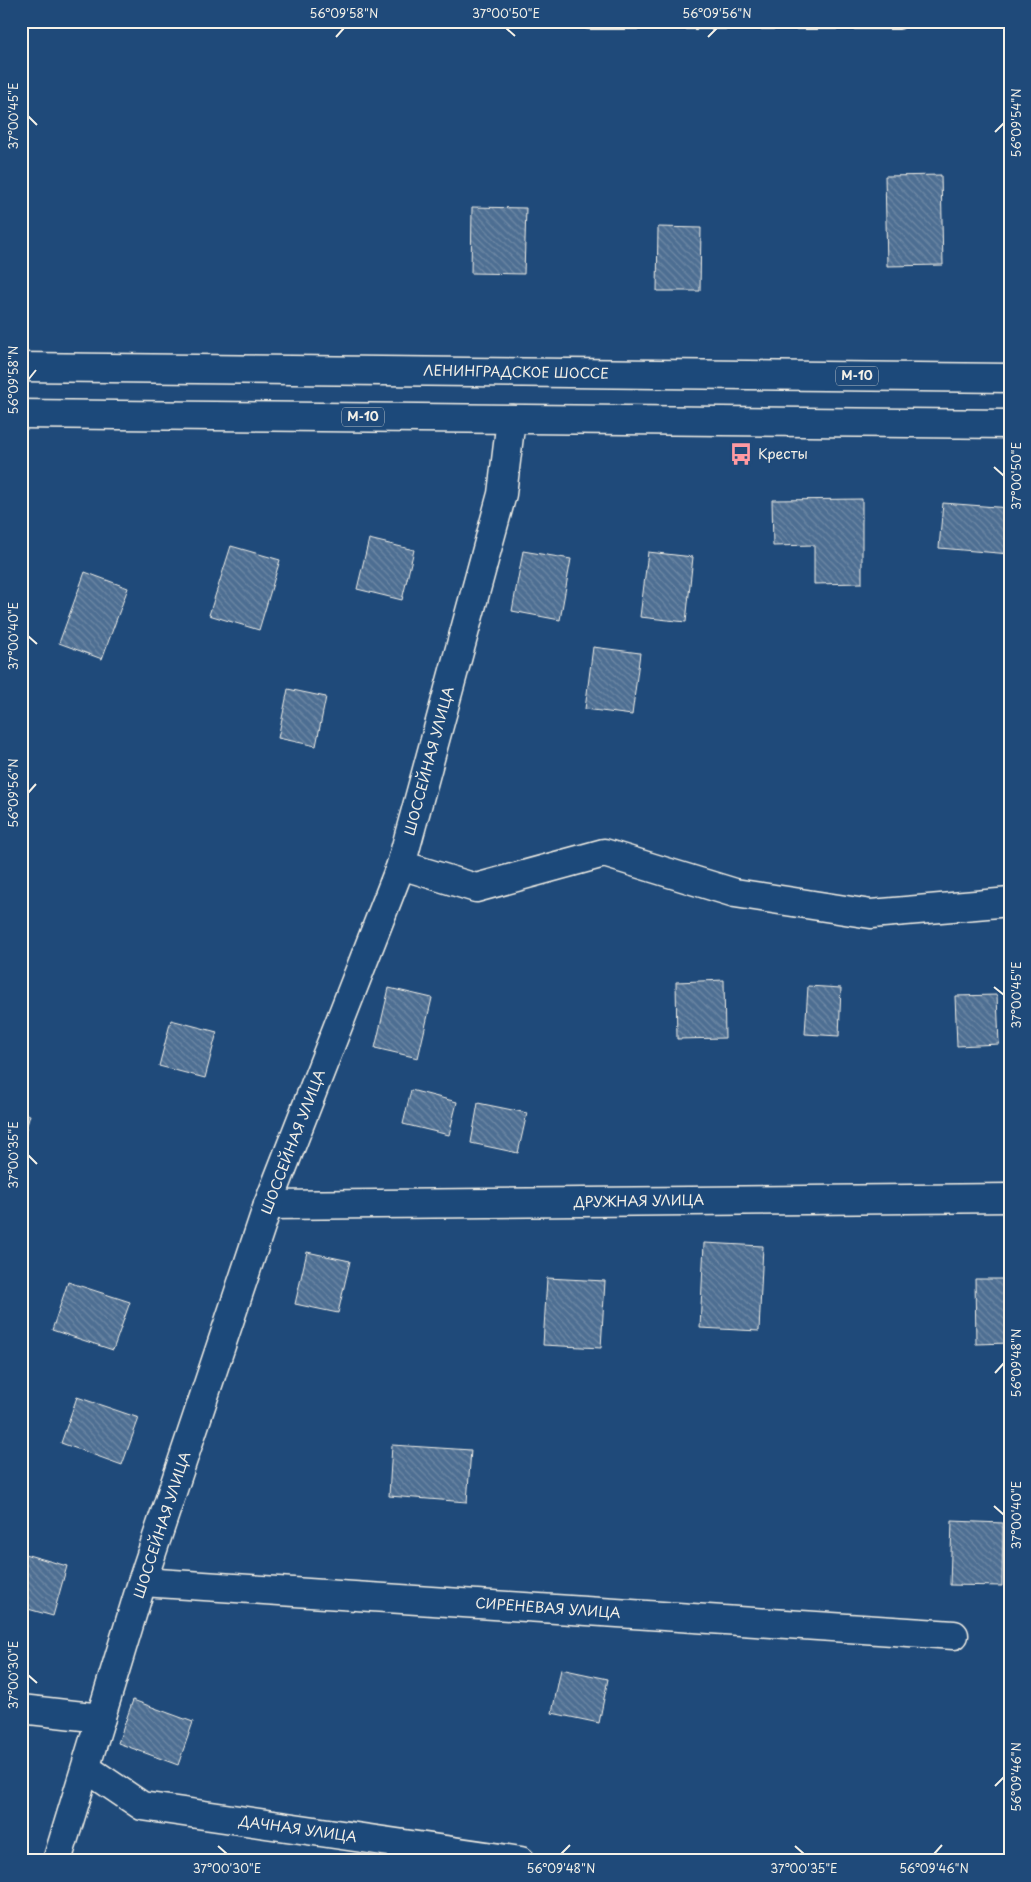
<svg xmlns="http://www.w3.org/2000/svg" width="1031" height="1882" viewBox="0 0 1031 1882" font-family="'Playpen Sans',sans-serif">
  <defs>
    <pattern id="building-back-hatch" width="6" height="6" patternUnits="userSpaceOnUse" patternTransform="scale(1.25)"><rect width="6" height="6" fill="#4d6e92"/><path d="M-1 5l2 2M0 0l6 6M5-1l2 2" fill="none" stroke="#708aa6"/></pattern>
  </defs>
  <rect width="100%" height="100%" fill="#1f4a7a"/>
  <filter id="ink" filterUnits="userSpaceOnUse"><feTurbulence type="fractalNoise" baseFrequency=".02" numOctaves="2"/><feDisplacementMap in="SourceGraphic" scale="10" xChannelSelector="R" yChannelSelector="G"/><feConvolveMatrix kernelMatrix="1 2 1 2 8 2 1 2 1" color-interpolation-filters="sRGB"/></filter>
  <g filter="url(#ink)">
    <g fill="url(#building-back-hatch)" stroke="#f4f1e8">
      <path d="M941,175l2,90 -56,1 -2,-90z"/>
      <path d="M472,207l54,1 -2,66 -53,-1z"/>
      <path d="M658,227l43,1 -1,63h-43z"/>
      <path d="M862,499v84l-48,1v-39l-41,1 -1,-46z"/>
      <path d="M943,503l67,5v46l-71,-6z"/>
      <path d="M369,539l45,11 -12,50 -45,-11z"/>
      <path d="M231,546l49,14 -21,70 -50,-15z"/>
      <path d="M523,551l48,8 -11,61 -48,-9z"/>
      <path d="M648,552l45,5 -7,65 -46,-5z"/>
      <path d="M85,572l43,16 -26,71 -43,-16z"/>
      <path d="M593,647l47,6 -8,62 -47,-6z"/>
      <path d="M288,689l38,8 -10,49 -38,-8z"/>
      <path d="M724,980l1,58 -48,1 -1,-57z"/>
      <path d="M808,986l33,2 -2,48 -34,-2z"/>
      <path d="M389,988l43,10 -14,60 -43,-10z"/>
      <path d="M997,995l2,49 -42,2 -2,-50z"/>
      <path d="M171,1020l46,12 -12,46 -46,-12z"/>
      <path d="M411,1090l46,12 -8,33 -46,-11z"/>
      <path d="M478,1103l49,10 -9,40 -47,-10z"/>
      <path d="M21,1113l9,2 -9,30z"/>
      <path d="M704,1243l59,3 -4,85 -59,-3z"/>
      <path d="M307,1252l43,9 -12,52 -43,-9z"/>
      <path d="M547,1278l58,3 -4,67 -58,-3z"/>
      <path d="M975,1279h35v64l-34,1z"/>
      <path d="M68,1282l62,20 -17,48 -61,-20z"/>
      <path d="M77,1397l62,21 -17,47 -61,-22z"/>
      <path d="M392,1445l79,5 -4,52 -78,-6z"/>
      <path d="M952,1521l51,2 -1,63 -52,-1z"/>
      <path d="M21,1553l46,13 -14,50 -32,-9z"/>
      <path d="M561,1669l47,10 -9,44 -47,-10z"/>
      <path d="M133,1700l60,22 -15,43 -60,-22z"/>
    </g>
    <g fill="none" stroke-linecap="round" stroke-linejoin="round">
      <defs>
        <path id="lane" d="M589,21h310"/>
        <g id="street">
          <path d="M401,865l75,23 128,-35 131,40 136,21 139,-12"/>
          <path d="M268,1205l742,-7"/>
          <path d="M142,1582l812,53"/>
          <path d="M21,1709l80,9"/>
          <path d="M86,1768l56,38 379,55"/>
          <path d="M57,1861l85,-279 126,-377 133,-340 101,-371 9,-75"/>
        </g>
        <g id="highway">
          <path d="M21,367l989,11"/>
          <path d="M21,414l989,10"/>
        </g>
      </defs>
      <use href="#lane" stroke="#f4f1e8" stroke-width="18"/>
      <use href="#street" stroke="#f4f1e8" stroke-width="31"/>
      <use href="#highway" stroke="#f4f1e8" stroke-width="31"/>
      <use href="#lane" stroke="#1f4a7a" stroke-width="14"/>
      <use href="#street" stroke="#1f4a7a" stroke-width="28"/>
      <use href="#highway" stroke="#1f4a7a" stroke-width="28"/>
    </g>
  </g>
  <path fill="none" stroke="#f4f1e8" stroke-width="2" d="M506,28l9,8M336,37l8,-9M708,37l9,-9M28,116l9,9M995,132l9,-9M28,380l8,-10M994,467l10,9M28,636l9,8M28,793l8,-9M994,987l10,8M28,1155l9,9M995,1373l9,-10M994,1506l10,9M28,1675l9,8M995,1786l9,-9M218,1846l9,8M795,1846l9,8M561,1854l9,-9M934,1854l8,-9"/>
  <defs>
    <symbol id="bus-bare" viewBox="-9 -9 18 18"><path d="M-5-6H5V4H4V6H2V4H-2V6H-4V4H-5ZM-3.5-4V0h7V-4ZM-3.5 1.2v1.5H-2V1.2ZM2 1.2v1.5H3.5V1.2Z" fill="#ff9aa2" stroke="#1f4a7a" stroke-width="2.5" paint-order="stroke"/></symbol>
  </defs>
  <g fill-rule="evenodd">
    <use href="#bus-bare" x="725" y="438" width="32" height="32"/>
  </g>
  <g text-anchor="middle" stroke-width="4" stroke-linejoin="round" paint-order="stroke">
    <g fill="#1f4a7a" stroke="#b4bfc7" stroke-width="1">
      <rect x="836" y="366.5" width="42" height="19" rx="4"/>
      <rect x="342" y="407.5" width="42" height="19" rx="4"/>
    </g>
    <g font-size="12" font-weight="bold" fill="#f4f1e8">
      <text x="857" y="380">М-10</text>
      <text x="363" y="421">М-10</text>
    </g>
    <g font-size="14" fill="#f4f1e8" stroke="#1f4a7a">
      <text transform="translate(516 372) rotate(1)" y="5">ЛЕНИНГРАДСКОЕ ШОССЕ</text>
      <text transform="translate(429 761) rotate(-75)" y="5">ШОССЕЙНАЯ УЛИЦА</text>
      <text transform="translate(293 1142) rotate(-69)" y="5">ШОССЕЙНАЯ УЛИЦА</text>
      <text transform="translate(639 1201) rotate(-1)" y="5">ДРУЖНАЯ УЛИЦА</text>
      <text transform="translate(162 1525) rotate(-72)" y="5">ШОССЕЙНАЯ УЛИЦА</text>
      <text transform="translate(548 1608) rotate(4)" y="5">СИРЕНЕВАЯ УЛИЦА</text>
      <text transform="translate(298 1829) rotate(8)" y="5">ДАЧНАЯ УЛИЦА</text>
    </g>
    <g font-size="14" fill="#f4f1e8" stroke="#1f4a7a" text-anchor="start">
      <text x="758" y="459">Кресты</text>
    </g>
  </g>
  <rect width="1031" height="1882" fill="none" stroke="#1f4a7a" stroke-width="55"/>
  <rect x="28" y="28" width="976" height="1826" fill="none" stroke="#f4f1e8" stroke-width="2"/>
  <g font-size="12" text-anchor="middle" fill="#f4f1e8">
    <text x="344" y="18">56°09'58"N</text>
    <text x="506" y="18">37°00'50"E</text>
    <text x="717" y="18">56°09'56"N</text>
    <text transform="translate(14 116) rotate(-90)" y="4">37°00'45"E</text>
    <text transform="translate(1017 123) rotate(-90)" y="4">56°09'54"N</text>
    <text transform="translate(14 380) rotate(-90)" y="4">56°09'58"N</text>
    <text transform="translate(1017 476) rotate(-90)" y="4">37°00'50"E</text>
    <text transform="translate(14 636) rotate(-90)" y="4">37°00'40"E</text>
    <text transform="translate(14 793) rotate(-90)" y="4">56°09'56"N</text>
    <text transform="translate(1017 995) rotate(-90)" y="4">37°00'45"E</text>
    <text transform="translate(14 1155) rotate(-90)" y="4">37°00'35"E</text>
    <text transform="translate(1017 1363) rotate(-90)" y="4">56°09'48"N</text>
    <text transform="translate(1017 1515) rotate(-90)" y="4">37°00'40"E</text>
    <text transform="translate(14 1675) rotate(-90)" y="4">37°00'30"E</text>
    <text transform="translate(1017 1777) rotate(-90)" y="4">56°09'46"N</text>
    <text x="227" y="1873">37°00'30"E</text>
    <text x="561" y="1873">56°09'48"N</text>
    <text x="804" y="1873">37°00'35"E</text>
    <text x="934" y="1873">56°09'46"N</text>
  </g>
</svg>
